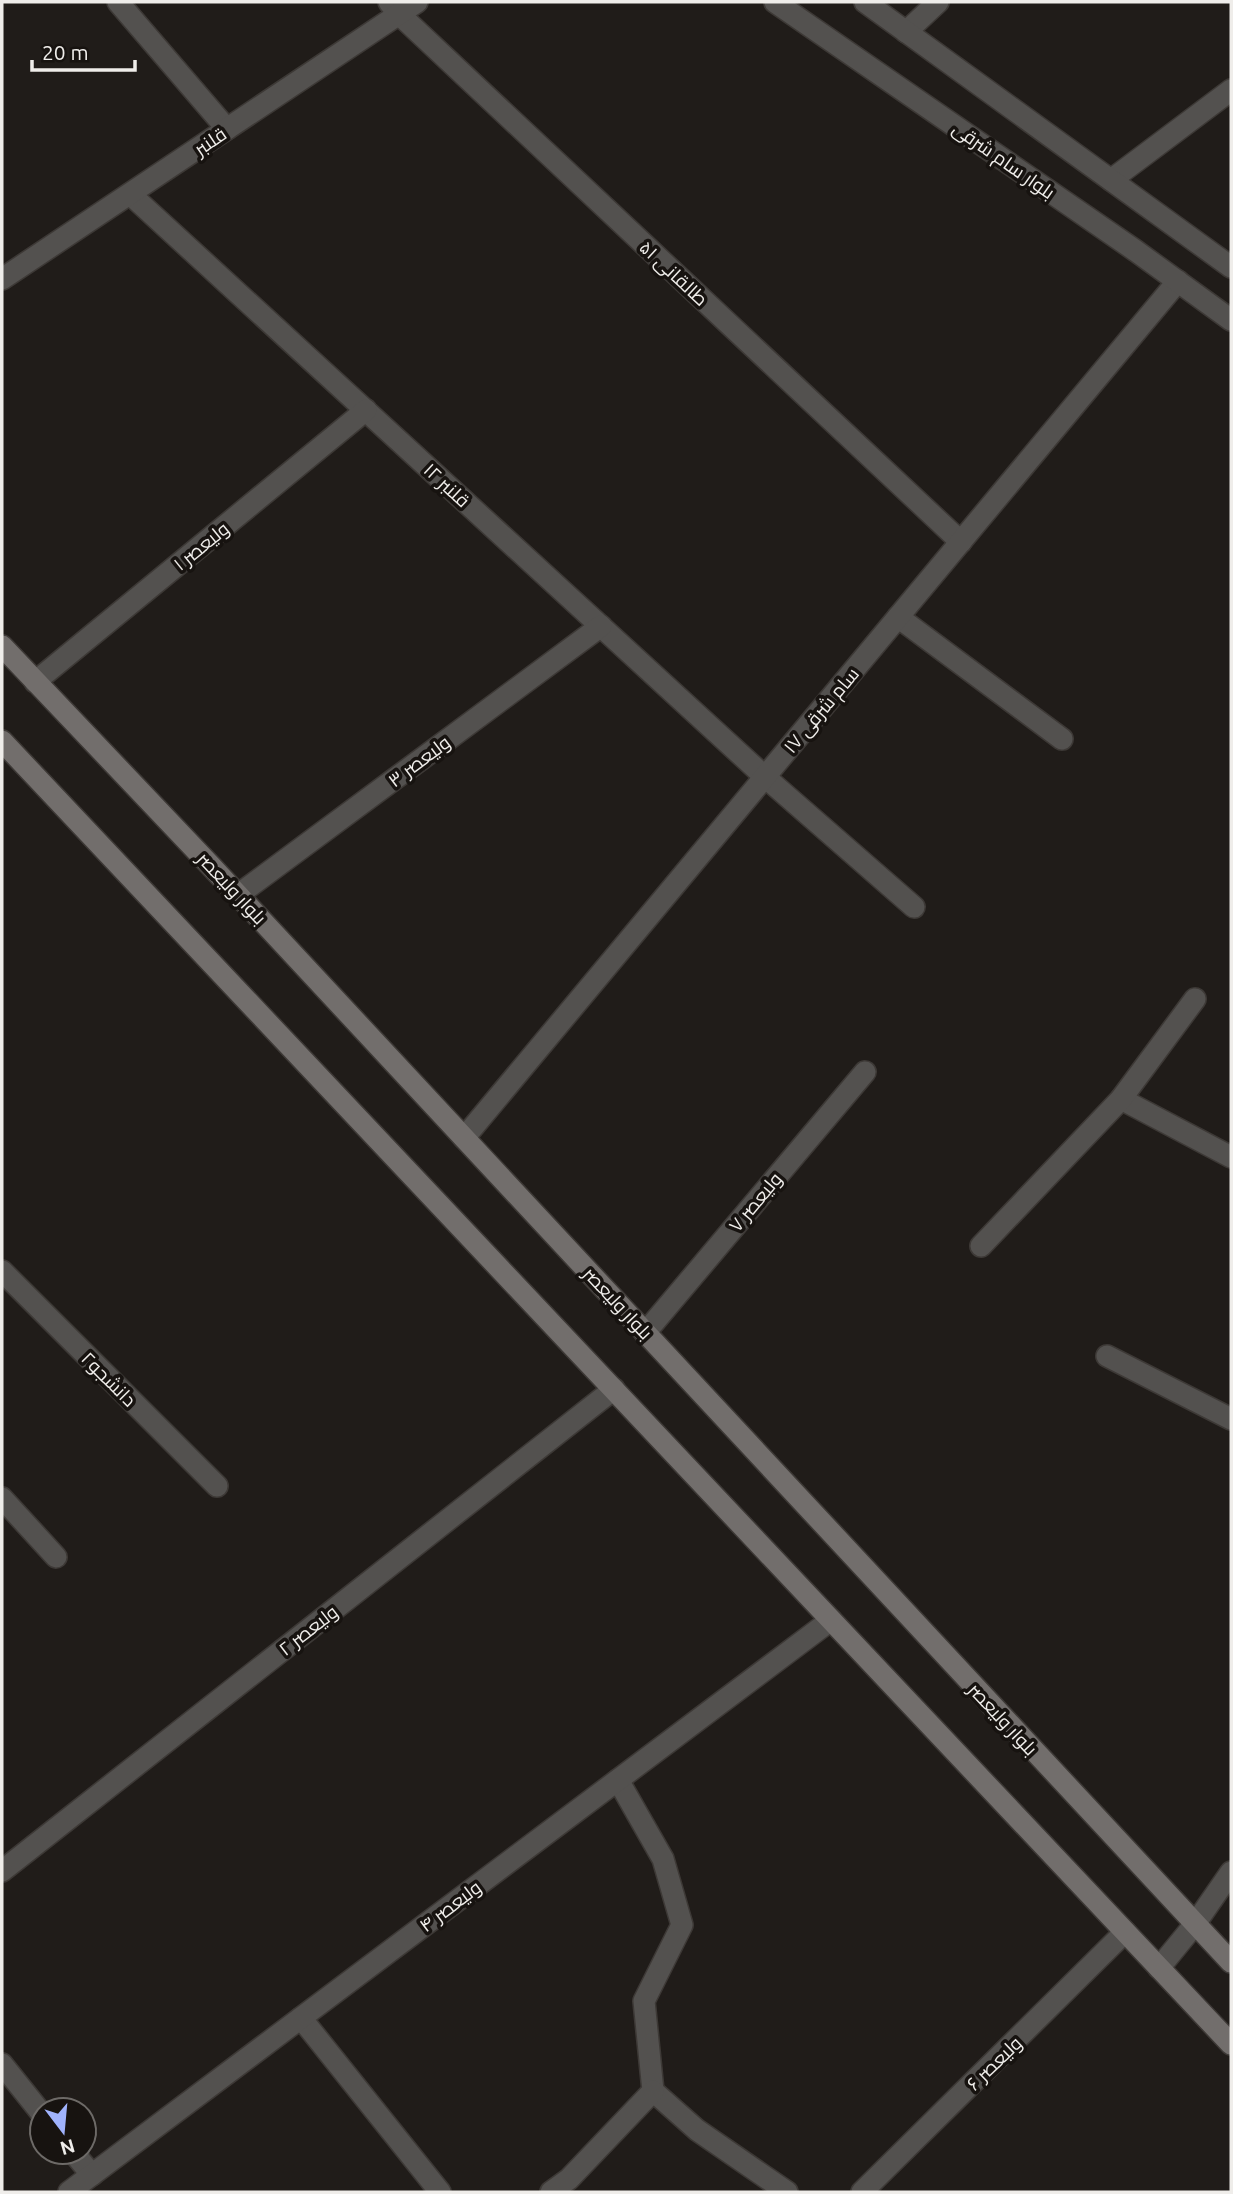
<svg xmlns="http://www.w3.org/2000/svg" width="1233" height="2194" viewBox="0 0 1233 2194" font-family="Ubuntu,Cairo,sans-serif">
  <rect width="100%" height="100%" fill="#201c19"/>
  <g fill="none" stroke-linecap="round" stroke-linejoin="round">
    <defs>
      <g id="minor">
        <path d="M118,2l109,127"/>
        <path d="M389,2l10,12 562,528"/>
        <path d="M906,32l32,-30"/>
        <path d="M1111,180l120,-90"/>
        <path d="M130,194l635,583 149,130"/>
        <path d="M898,617l164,122"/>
        <path d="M35,682l331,-272"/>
        <path d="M238,895l363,-269"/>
        <path d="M1121,1099l110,58"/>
        <path d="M464,1138l714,-857"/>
        <path d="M981,1246l140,-147 74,-100"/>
        <path d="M2,1271l215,215"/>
        <path d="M645,1333l220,-261"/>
        <path d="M1107,1356l124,63"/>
        <path d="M2,1498l54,59"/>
        <path d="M618,1780l45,79 19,66 -38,76 9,90 44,39 90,62"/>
        <path d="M2,1871l612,-482"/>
        <path d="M1159,1968l36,-44 36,-52"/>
        <path d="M301,2018l139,174"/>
        <path d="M2,2064l40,50"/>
        <path d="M73,2152l19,23"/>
        <path d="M69,2192l762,-572"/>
        <path d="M551,2192l18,-13 84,-88"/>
        <path d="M862,2192l263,-260"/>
      </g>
      <g id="tertiary">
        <path d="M775,2l361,249 95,69"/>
        <path d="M865,2l366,265"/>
        <path d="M2,279l415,-277"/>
      </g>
      <g id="secondary">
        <path d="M2,646l209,220 1020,1096"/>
        <path d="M2,741l1229,1303"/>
      </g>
    </defs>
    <use href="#minor" stroke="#3d3936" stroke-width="24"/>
    <use href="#tertiary" stroke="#3d3936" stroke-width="24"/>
    <use href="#secondary" stroke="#3d3936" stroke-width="24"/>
    <use href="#minor" stroke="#53514f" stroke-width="21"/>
    <use href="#tertiary" stroke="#53514f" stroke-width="21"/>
    <use href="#secondary" stroke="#726e6c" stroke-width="21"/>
  </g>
  <g text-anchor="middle" stroke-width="7" stroke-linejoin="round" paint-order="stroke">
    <g font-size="19" fill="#efedea" stroke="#171310">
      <text transform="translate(210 141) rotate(-34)" y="7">قلنبر</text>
      <text transform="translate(1004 160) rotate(35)" y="7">بلوار سام شرقی</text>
      <text transform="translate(674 273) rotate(43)" y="7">طالقانی ۵۱</text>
      <text transform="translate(447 485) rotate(43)" y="7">قلنبر ۱۲</text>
      <text transform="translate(201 546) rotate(-39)" y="7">ولیعصر ۱</text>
      <text transform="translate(821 710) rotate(-50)" y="7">سام شرقی ۱۷</text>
      <text transform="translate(419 761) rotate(-37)" y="7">ولیعصر ۳</text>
      <text transform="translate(232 888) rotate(47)" y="7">بلوار ولیعصر</text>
      <text transform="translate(755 1202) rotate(-50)" y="7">ولیعصر ۷</text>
      <text transform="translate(618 1303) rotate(47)" y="7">بلوار ولیعصر</text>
      <text transform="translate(109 1379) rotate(45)" y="7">دانشجو۲</text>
      <text transform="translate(308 1630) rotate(-38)" y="7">ولیعصر ۲</text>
      <text transform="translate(1003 1719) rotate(47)" y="7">بلوار ولیعصر</text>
      <text transform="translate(450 1906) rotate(-37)" y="7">ولیعصر ۴</text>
      <text transform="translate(994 2063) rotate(-44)" y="7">ولیعصر ۶</text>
    </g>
  </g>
  <rect width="1233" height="2194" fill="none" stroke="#efedea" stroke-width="7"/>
  <g transform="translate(63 2131) rotate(164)"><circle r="33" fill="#171310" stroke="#6d6a67" stroke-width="2"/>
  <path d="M0-5L12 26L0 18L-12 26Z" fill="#a0b3fd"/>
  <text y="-10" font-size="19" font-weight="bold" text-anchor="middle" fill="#efedea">N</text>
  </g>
  <path d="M32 60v10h103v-10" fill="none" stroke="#efedea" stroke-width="3.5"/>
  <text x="42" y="60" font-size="21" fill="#efedea" stroke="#171310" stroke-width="5" paint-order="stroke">20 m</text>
</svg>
